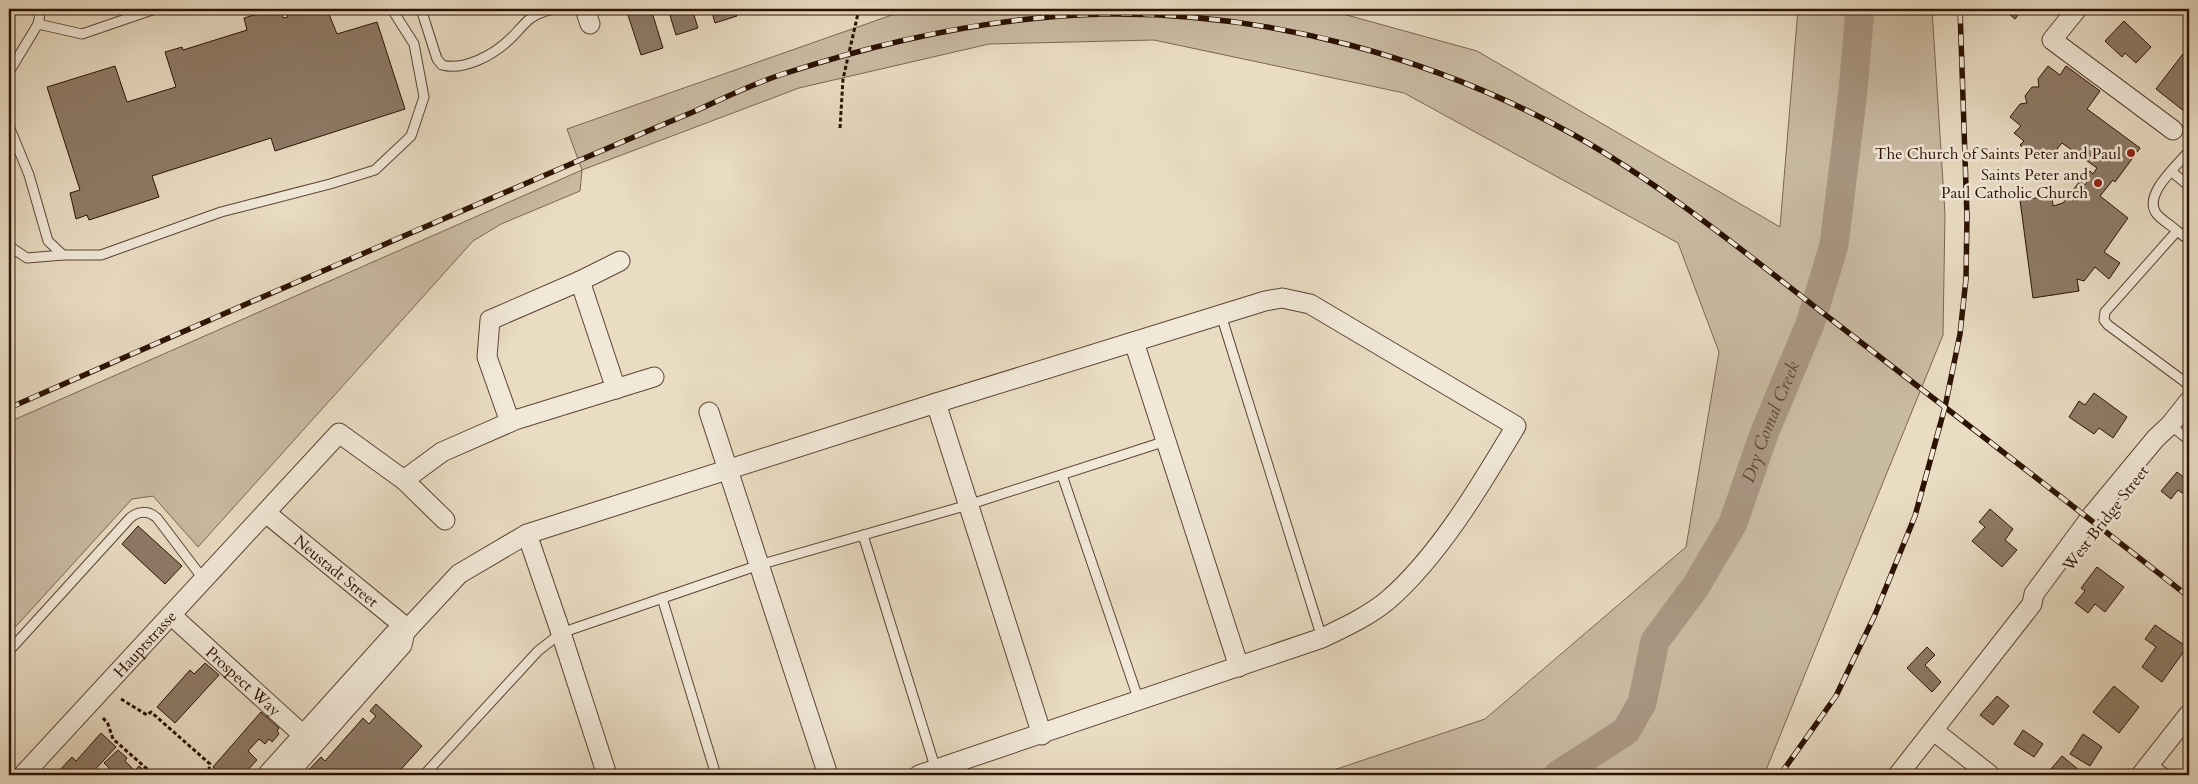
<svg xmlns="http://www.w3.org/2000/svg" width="2198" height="784" viewBox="0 0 2198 784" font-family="Cardo,serif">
  <rect width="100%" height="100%" fill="#e9dcc3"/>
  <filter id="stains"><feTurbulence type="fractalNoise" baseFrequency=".004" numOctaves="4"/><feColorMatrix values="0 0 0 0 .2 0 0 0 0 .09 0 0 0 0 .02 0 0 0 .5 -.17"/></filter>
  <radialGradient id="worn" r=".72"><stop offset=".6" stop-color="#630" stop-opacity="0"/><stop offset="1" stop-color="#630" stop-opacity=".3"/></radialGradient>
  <path fill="#c9baa2" stroke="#7a6652" d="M909,9h416l152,42 303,176 18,-218h134l13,205 -2,121 -179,440h-445l166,-56 201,-172 33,-195 -41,-109 -274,-150 -250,-53 -165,4 -190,44 -217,82 -2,21 -79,33 -28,17 -275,306 -45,-51 -21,3 -123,135v-212l573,-252 -15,-41z"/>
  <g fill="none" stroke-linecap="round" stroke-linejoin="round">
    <path stroke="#a99782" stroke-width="29" id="s1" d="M1558,775l68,-44 16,-28 13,-62 41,-55 37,-63 31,-89 46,-110 24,-79 19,-154 7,-82"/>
  </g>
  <g fill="#8e7b67" stroke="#2c1203">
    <path d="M274,9h6l3,9 5,-1 -3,-8h42l10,25 40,-12 28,87 -130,42 -4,-13 -119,38 7,21 -70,23 -2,-5 -11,4 -6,-26 10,-3 -33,-103 68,-21 12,36 49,-15 -11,-35 17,-5 1,3 64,-20 -3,-12z"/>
    <path d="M626,9h25l12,39 -22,7z"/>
    <path d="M668,9h24l6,19 -22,7z"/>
    <path d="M711,9h24l2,7 -22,7z"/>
    <path d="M2003,9h20l-8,10z"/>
    <path d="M2124,21l27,26 -15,16 -11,-10 -3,4 -17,-16z"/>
    <path d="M2189,46v69l-33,-26z"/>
    <path d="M2048,66l12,9 6,-9 34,25 -13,18 53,39 -25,34 -2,-2 -13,16 28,22 -24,34 16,11 -11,16 -14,-12 -11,14 -7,-2 2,12 -46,7 -13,-98 32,-4 1,10 10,-3 17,-22 5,4 3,-5 -3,-2 5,-7 3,3 4,-6 -35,-25 -14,17 -8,-6 -5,4 -15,-13 4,-4 -10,-8 7,-7 -11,-9 10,-13 7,-1 -2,-7 7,-9h7l-1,-8z"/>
    <path d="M2094,393l33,24 -14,21 -14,-10 -5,6 -25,-17 10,-16 6,4z"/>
    <path d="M2177,472l12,9 -1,16 -10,-7 -7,9 -10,-8z"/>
    <path d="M1990,509l23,20 -8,11 12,10 -15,17 -30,-26 13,-14 -6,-5z"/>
    <path d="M138,526l44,40 -17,18 -43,-40z"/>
    <path d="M2097,567l27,20 -19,25 -10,-8 -7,9 -13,-10 10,-12 -4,-3z"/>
    <path d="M2155,625l32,22 -25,35 -20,-15 14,-20 -11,-8z"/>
    <path d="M1927,647l8,8 -10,10 16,17 -9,10 -25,-24z"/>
    <path d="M205,663l14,12 -44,48 -18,-16 33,-37 4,4z"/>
    <path d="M2114,686l25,21 -20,26 -26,-21z"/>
    <path d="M1997,696l12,10 -16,19 -13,-10z"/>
    <path d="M376,704l46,42 -26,29h-92l17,-18 4,4 38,-43 6,6 7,-8 -6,-5z"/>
    <path d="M261,712l18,16 -2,3 2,3 -7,8 -3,-3 -4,5 -6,-5 -11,12 9,9 -14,15h-20l-10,-8z"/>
    <path d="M2023,730l20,14 -9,13 -20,-13z"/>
    <path d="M101,733l15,14 -26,28h-35l17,-18 4,4z"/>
    <path d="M2083,734l19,13 -12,19 -20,-12z"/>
    <path d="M118,750l9,8 -2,3 8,8 -5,6h-25l6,-7 -5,-5z"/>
    <path d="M2062,756l23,19h-39z"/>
    <path d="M139,766l10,9h-18z"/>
  </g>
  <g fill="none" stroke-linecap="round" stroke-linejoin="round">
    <defs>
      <g id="lane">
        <path d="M421,9l16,50 5,6c22,6 51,-10 67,-25 8,-7 14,-16 22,-22 7,-5 15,-7 22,-9"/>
        <path d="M38,24l44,10 73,-25"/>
        <path d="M9,72l29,-48 3,-15"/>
        <path d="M9,126l20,49 19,66 15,14h38l120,-43 109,-28 45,-14 36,-34 13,-39 -10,-53 -21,-33 -3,-2"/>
        <path d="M2172,172l17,14"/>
        <path d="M2177,231c-6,-6 -16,-11 -21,-18 -13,-19 22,-48 33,-62"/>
        <path d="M2189,240l-12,-9 -72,81 -1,8 4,5 81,60"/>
        <path d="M9,246l18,12 36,-3"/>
        <path d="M1221,315l101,323"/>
        <path d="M2170,425l19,15"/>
        <path d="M1062,475l77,226"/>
        <path d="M863,535l73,235"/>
        <path d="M662,598l54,177"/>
        <path d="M9,651l121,-133c8,-7 18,-8 27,0l47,62"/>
        <path d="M2151,763l16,12"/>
        <path d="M424,775l114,-124 23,-18 198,-68 209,-60 198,-64"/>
      </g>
      <g id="street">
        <path d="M585,9l5,15"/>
        <path d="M2077,9l-25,31 121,90"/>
        <path d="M580,281l40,-20"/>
        <path d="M1134,342l105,325"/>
        <path d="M936,403l106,332"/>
        <path d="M709,412l119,363"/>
        <path d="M510,422l-23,-65 3,-37 90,-39 36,108"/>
        <path d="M404,480l41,40"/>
        <path id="s2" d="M266,513l142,116"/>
        <path d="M527,534l34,99 46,142"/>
        <path id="s3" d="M171,615l142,129"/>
        <path d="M1934,731l56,44"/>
        <path id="s4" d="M23,775l316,-342 65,47 38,-28 73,-32 139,-43"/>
        <path d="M267,775l127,-141 11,-2"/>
        <path d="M287,775l115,-130 3,-13 54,-58 68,-40 409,-131 329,-102 17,-3 28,6 206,122c-34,57 -77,130 -128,174 -19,16 -43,27 -66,38l-403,137"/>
        <path d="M1898,775l134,-171 2,-10 59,-80 63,-76 14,-13 19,-24"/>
        <path d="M2141,775l48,-61"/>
      </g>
    </defs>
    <use href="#lane" stroke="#5b4433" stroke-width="11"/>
    <use href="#street" stroke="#5b4433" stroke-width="21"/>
    <g stroke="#2c1203" stroke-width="3" stroke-dasharray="4 2.5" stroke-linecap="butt">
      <path d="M840,128l3,-49 16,-70"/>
      <path d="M121,699l26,16 4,-3 59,52 -1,5 7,6"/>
      <path d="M103,718l5,6 5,15 41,36"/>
    </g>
    <use href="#lane" stroke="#f1e8d8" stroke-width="9"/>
    <use href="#street" stroke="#f1e8d8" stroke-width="19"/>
    <defs>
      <g id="rail">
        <path d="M9,408c168,-74 335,-147 504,-219 60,-26 120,-52 180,-77 29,-13 59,-28 90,-38 104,-34 213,-58 323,-60 162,-2 327,43 468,121 92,52 175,121 258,185 119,92 239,184 357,277"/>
        <path d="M1780,775l56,-79 38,-79 41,-101 30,-109 15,-73 6,-55 1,-62 -7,-208"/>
      </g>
    </defs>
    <use href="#rail" stroke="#2c1203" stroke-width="5.5"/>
    <use href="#rail" stroke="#f1e8d8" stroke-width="4" stroke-dasharray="11" stroke-linecap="butt"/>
  </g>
  <g fill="#8f2418" stroke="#f1e8d8" stroke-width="2">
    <circle cx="2131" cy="153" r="5"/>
    <circle cx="2098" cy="183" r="5"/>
  </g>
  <g text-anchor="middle" stroke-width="5" stroke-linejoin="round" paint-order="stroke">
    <g font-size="16" fill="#2c1203" stroke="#f1e8d8" text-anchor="end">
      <text x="2121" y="159">The Church of Saints Peter and Paul</text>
      <text x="2088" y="180">Saints Peter and<tspan x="2088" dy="18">Paul Catholic Church</tspan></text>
    </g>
    <g font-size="16" fill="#2c1203" stroke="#f1e8d8">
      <text transform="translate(2105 518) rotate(-52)" y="6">West Bridge Street</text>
      <text dy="6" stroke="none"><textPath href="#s2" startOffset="91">Neustadt Street</textPath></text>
      <text dy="6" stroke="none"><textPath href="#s4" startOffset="179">Hauptstrasse</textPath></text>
      <text dy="6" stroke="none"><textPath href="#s3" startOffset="98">Prospect Way</textPath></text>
    </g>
    <g font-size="18" font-style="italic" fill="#5e4736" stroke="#f1e8d8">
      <text dy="6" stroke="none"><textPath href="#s1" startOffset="426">Dry Comal Creek</textPath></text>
    </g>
  </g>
  <rect width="2198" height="784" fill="none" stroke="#e9dcc3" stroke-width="30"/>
  <rect x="10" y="10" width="2178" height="764" fill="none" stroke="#2c1203" stroke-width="2.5"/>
  <rect x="15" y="15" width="2168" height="754" fill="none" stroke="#2c1203"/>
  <rect width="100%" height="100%" filter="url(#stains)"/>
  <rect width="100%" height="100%" fill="url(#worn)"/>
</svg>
